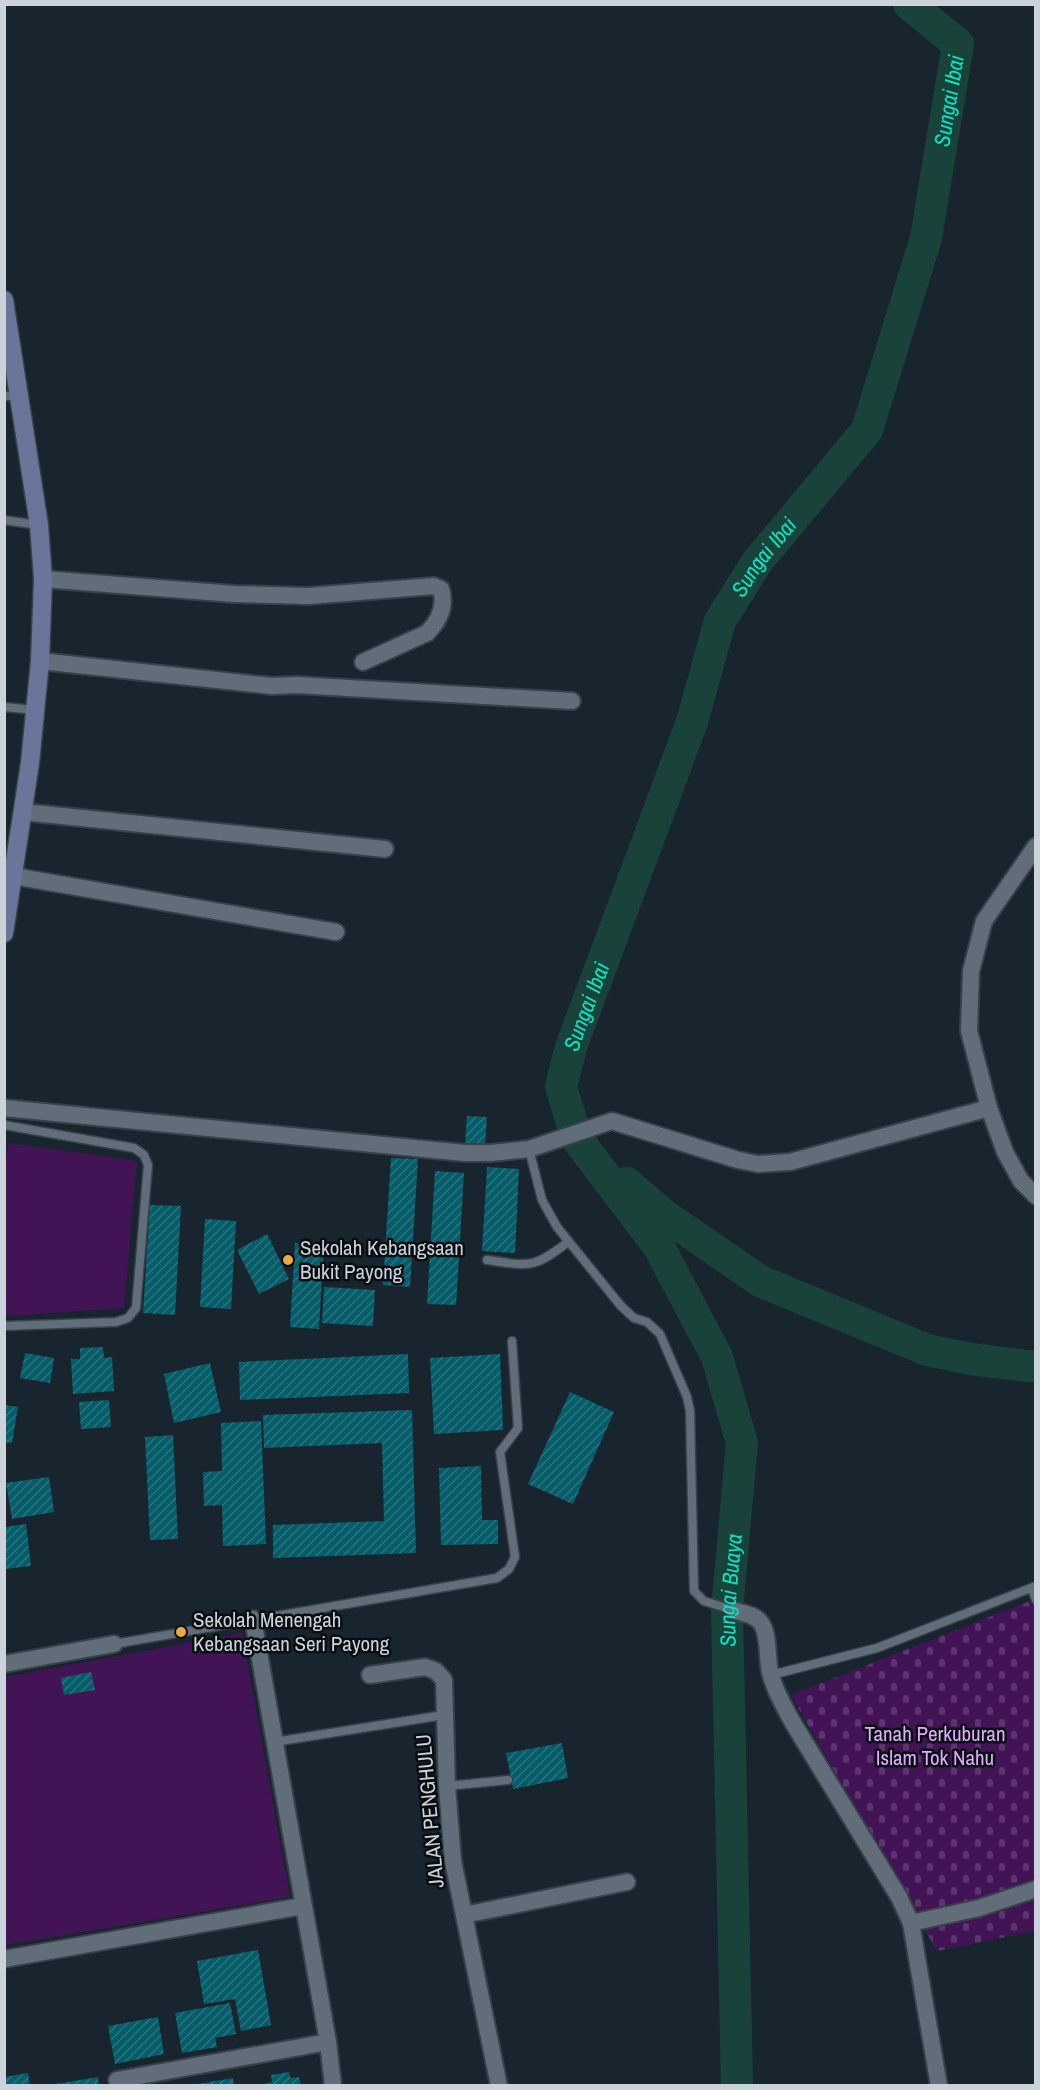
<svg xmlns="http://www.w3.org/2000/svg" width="1040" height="2090" viewBox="0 0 1040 2090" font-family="'Archivo Narrow',sans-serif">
  <defs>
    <pattern id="cemetery-stones" width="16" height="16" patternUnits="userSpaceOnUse" patternTransform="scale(1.5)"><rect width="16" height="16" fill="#421456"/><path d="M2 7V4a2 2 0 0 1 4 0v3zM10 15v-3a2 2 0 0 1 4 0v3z" fill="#5c356e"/></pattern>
    <pattern id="building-hatch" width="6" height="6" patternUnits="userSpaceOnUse" patternTransform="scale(1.5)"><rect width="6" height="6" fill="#065d6a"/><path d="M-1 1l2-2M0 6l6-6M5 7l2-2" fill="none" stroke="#29737f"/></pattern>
  </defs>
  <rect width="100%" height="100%" fill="#19252e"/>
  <path fill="url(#cemetery-stones)" d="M1035,1599v332l-98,20 -146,-256z"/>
  <g fill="#421456">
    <path d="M9,1143l128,18 -13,147 -119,8 -1,-148z"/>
    <path d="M242,1633l48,264 -285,48v-268z"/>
  </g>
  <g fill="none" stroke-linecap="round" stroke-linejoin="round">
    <g stroke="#19433a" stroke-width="32">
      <path d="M627,1183l37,32 96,66 167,69 44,9 65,8"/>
      <path id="s1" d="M737,2086l-10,-476 15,-167 -25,-86 -58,-110 -82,-108 -16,-52 10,-40 121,-325 28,-101 37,-59 110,-132 59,-192 32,-194 -49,-40"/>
    </g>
  </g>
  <g fill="url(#building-hatch)">
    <path d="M467,1116l20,1 -2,28 -20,-1z"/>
    <path d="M391,1158l27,1 -8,128 -27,-2z"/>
    <path d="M487,1167l32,2 -4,84 -33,-2z"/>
    <path d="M435,1171l29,2 -8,132 -29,-1z"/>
    <path d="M150,1205l31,1 -6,109 -32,-2z"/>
    <path d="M205,1219l31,2 -5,88 -31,-2z"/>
    <path d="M267,1234l22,45 -30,15 -22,-44z"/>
    <path d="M295,1243l29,1 -5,85 -29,-2z"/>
    <path d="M324,1287l51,3 -2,36 -51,-3z"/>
    <path d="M103,1347l1,11 8,-1 2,34 -41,3 -2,-35h9v-11z"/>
    <path d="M25,1353l29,5 -4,25 -30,-5z"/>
    <path d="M408,1354l1,39 -169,7 -1,-38z"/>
    <path d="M500,1354l3,76 -69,4 -4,-76z"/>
    <path d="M210,1363l11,49 -47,11 -10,-49z"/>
    <path d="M570,1392l44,20 -41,92 -45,-20z"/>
    <path d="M109,1400l2,27 -30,2 -2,-27z"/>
    <path d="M4,1405l14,2 -6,36 -8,-1z"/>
    <path d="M412,1410l4,143 -143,5v-33l111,-4 -2,-78 -118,5 -1,-33z"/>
    <path d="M261,1421l5,123 -43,2 -1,-41 -18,1 -1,-34 19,-1 -1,-48z"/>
    <path d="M173,1435l5,104 -28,1 -5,-103z"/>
    <path d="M481,1466l1,54h16v24l-57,1 -2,-77z"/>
    <path d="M49,1477l5,35 -42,7 -6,-36z"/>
    <path d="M26,1524l5,42 -26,3v-42z"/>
    <path d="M91,1672l4,18 -31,5 -3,-17z"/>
    <path d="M562,1743l6,35 -55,11 -7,-36z"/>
    <path d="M258,1950l13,75 -30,6 -6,-32 -31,5 -7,-43z"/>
    <path d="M230,2003l6,31 -21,4 2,9 -35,6 -7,-40z"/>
    <path d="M158,2017l6,37 -49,10 -7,-38z"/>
    <path d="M289,2072l1,6 9,-1 2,9h-43l14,-4 -1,-7z"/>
    <path d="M28,2073l2,13h-26v-9z"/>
    <path d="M98,2077l1,9h-43v-2z"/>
    <path d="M233,2078l1,8h-36v-2z"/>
  </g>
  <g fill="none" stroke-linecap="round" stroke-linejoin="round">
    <defs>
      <g id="lane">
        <path d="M4,396h14"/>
        <path d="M4,520l34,5"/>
        <path d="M4,707l31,3"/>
        <path d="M4,1125l130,23 10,7 4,10 -12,143 -8,10 -12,4 -112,4"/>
        <path d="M529,1149l13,51 15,27 64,79 13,12 13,4 13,12 27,63 3,14 4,180 10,10 32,10"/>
        <path d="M487,1260c43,6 46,9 81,-18"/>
        <path d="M1032,1588l4,12"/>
        <path d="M114,1644l383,-66 12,-9 6,-12 -15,-105 18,-24 -6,-87"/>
        <path d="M771,1675l106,-27 159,-62"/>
        <path d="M274,1742l170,-27"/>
        <path d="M447,1786l61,-6"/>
      </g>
      <g id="street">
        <path d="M43,579l191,15 74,2 126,-10 7,3c5,17 -2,32 -14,44l-64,29"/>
        <path d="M40,661l232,25 25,-1 275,16"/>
        <path d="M23,812l362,37"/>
        <path d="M1036,846l-52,75 -13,50 -2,60 20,77 16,44 16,29 15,15"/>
        <path d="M13,876l323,56"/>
        <path d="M4,1108l461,45h26l38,-4 83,-28 126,39 20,4 32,-2 199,-54"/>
        <path d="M736,1611c9,3 20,4 25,12 8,10 6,36 9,49 4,18 15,36 23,51l106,174 12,26 28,163"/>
        <path d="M253,1619l75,423 5,44"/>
        <path d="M4,1664l110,-20"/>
        <path d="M370,1675l55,-8 11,4 8,9 3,106 6,75 46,225"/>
        <path d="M464,1915l163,-33"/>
        <path d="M911,1923l68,-15 57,-19"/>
        <path d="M4,1959l299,-53"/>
        <path d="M117,2080l211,-38"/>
      </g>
      <path id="secondary" d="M4,300l35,225 4,54 -3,82 -10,102 -26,170"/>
    </defs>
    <use href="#lane" stroke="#384149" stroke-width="11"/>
    <use href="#street" stroke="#384149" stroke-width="20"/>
    <use href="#secondary" stroke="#384149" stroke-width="21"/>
    <use href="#lane" stroke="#616e7a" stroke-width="8"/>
    <use href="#street" stroke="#616e7a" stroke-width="16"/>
    <use href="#secondary" stroke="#6a759a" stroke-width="18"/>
  </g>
  <g fill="#eea83c" stroke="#080d12" stroke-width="2">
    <circle cx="288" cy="1260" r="6"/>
    <circle cx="181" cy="1632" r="6"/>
  </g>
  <g text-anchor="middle" stroke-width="5" stroke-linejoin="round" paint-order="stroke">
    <g font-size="21" fill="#cbd2d9" stroke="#080d12" text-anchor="start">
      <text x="300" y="1255">Sekolah Kebangsaan<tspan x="300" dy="24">Bukit Payong</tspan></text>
      <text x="193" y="1627">Sekolah Menengah<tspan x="193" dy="24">Kebangsaan Seri Payong</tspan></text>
    </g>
    <g font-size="21" fill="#e1acfd" stroke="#080d12">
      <text x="935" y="1741">Tanah Perkuburan<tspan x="935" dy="24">Islam Tok Nahu</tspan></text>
    </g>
    <g font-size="21" fill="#cbd2d9" stroke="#080d12">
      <text transform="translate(430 1811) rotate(-95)" y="7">JALAN PENGHULU</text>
    </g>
    <g font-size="22" font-style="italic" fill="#00e7c4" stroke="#080d12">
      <text dy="8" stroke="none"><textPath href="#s1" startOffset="2122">Sungai Ibai</textPath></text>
      <text dy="8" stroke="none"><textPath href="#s1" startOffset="1618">Sungai Ibai</textPath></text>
      <text dy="8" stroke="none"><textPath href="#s1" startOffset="1132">Sungai Ibai</textPath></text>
      <text dy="8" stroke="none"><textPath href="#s1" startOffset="496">Sungai Buaya</textPath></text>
    </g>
  </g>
  <rect width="1040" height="2090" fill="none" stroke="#cbd2d9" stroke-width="12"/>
</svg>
